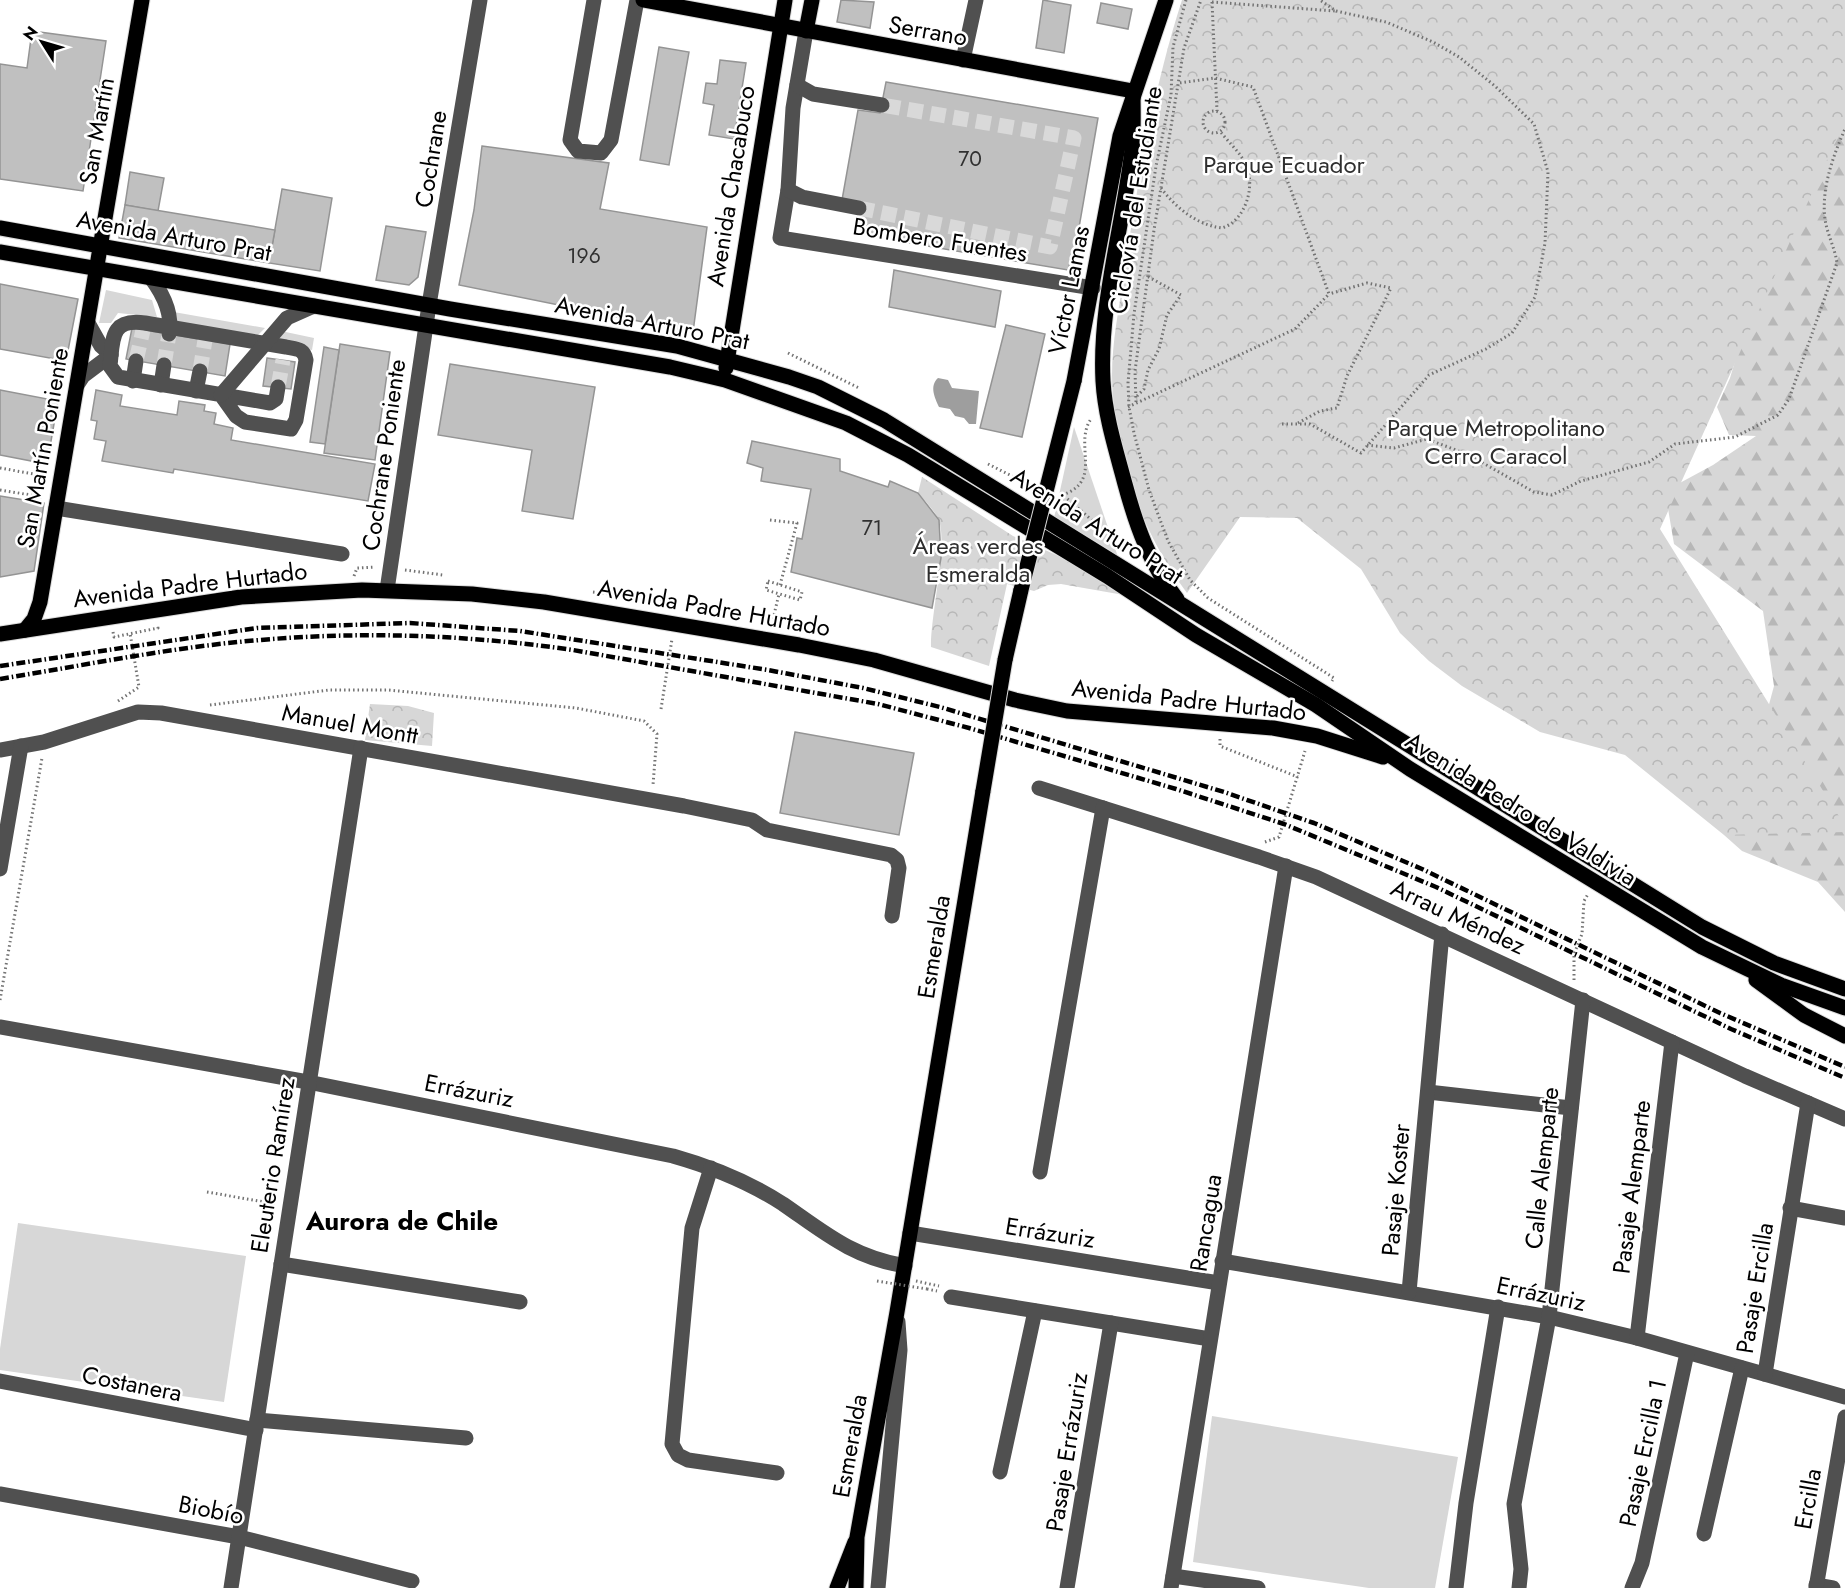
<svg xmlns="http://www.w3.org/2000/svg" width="1845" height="1588" viewBox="0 0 1845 1588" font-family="Jost,sans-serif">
  <defs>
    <pattern id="forest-firs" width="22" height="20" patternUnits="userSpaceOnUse" patternTransform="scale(1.5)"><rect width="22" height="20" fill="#d7d7d7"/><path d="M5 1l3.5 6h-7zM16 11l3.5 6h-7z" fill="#b7b7b7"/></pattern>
    <pattern id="park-crowns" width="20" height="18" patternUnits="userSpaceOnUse" patternTransform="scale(1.5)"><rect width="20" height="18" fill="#d7d7d7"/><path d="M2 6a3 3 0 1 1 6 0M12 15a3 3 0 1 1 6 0" fill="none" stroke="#b7b7b7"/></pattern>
  </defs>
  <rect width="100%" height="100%" fill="#fff"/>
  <g fill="#d7d7d7">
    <path d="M106,290l46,10 5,17 -39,-4 -7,10h-12z"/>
    <path d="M168,311l97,17 -10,10 -82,-15z"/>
    <path d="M281,331l33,7 -2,12 -41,-7z"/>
    <path d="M1074,427l45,133 -65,-42z"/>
    <path d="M18,1223l228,33 -22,146 -224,-32v-21z"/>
    <path d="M1212,1416l246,41 -23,131h-66l-176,-26z"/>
  </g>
  <path fill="url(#forest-firs)" d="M1845,0v912l-27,-30 -76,-31 -18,-16 7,-40 30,-61 13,-48 -11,-75 -89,-67 -9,-53 48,-26 43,-29 -27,-1 -12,-28 13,-29z"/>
  <g fill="url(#park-crowns)">
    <path d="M1182,0h663v120l-185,409 185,297v6l-121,3 -99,-80 -85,-23 -78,-46 -33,-25 -29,-28 -39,-64 -64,-51 -57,-1 -53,76c-43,-57 -68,-126 -74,-197 -4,-40 5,-81 11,-121 14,-94 29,-185 58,-275z"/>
    <path d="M922,477l91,59 89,39 39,23 -80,-14 -13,1 -14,6 -27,-7 -18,82 -58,-19c-1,-30 18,-107 7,-129 -5,-9 -13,-17 -20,-25z"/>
    <path d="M370,704l38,2 26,7 -2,33 -67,-6z"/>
  </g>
  <path fill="#9e9e9e" d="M938,378l10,2 4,8 27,3 -3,33h-7l-5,-6 -9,-2 -5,-7 -11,-2c-4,-9 -10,-21 -1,-29z"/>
  <g fill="#c0c0c0" stroke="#949494" stroke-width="1.5">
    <path d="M841,0l33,2 -4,26 -33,-6z"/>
    <path d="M1043,0l28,5 -7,48 -28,-5z"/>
    <path d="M1101,3l31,6 -4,20 -31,-6z"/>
    <path d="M32,31l74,10 -23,150 -83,-12v-115l27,4z"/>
    <path d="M659,47l30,5 -20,113 -29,-5z"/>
    <path d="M720,60l26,3 -12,76 -25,-4 5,-30 -11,-2 3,-20 11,1z"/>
    <path d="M886,82l212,36 -21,121 8,1 -4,24 -11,-1 -2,7 -200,-34 1,-10 -13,-2 4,-21 -18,-3 16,-90 22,3z"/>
    <path d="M482,146l127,17 -9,46 107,18 -14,105 -234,-47 15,-75z"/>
    <path d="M130,172l34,6 -6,33 -33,-6z"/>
    <path d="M282,189l50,9 -12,73 -51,-8z"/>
    <path d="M125,205l150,25 -6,33 -150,-25z"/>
    <path d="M386,226l40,6 -8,45 -9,8 -33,-5z"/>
    <path d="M894,270l107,21 -6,36 -106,-20z"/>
    <path d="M0,284l78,15 -12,62 -66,-12z"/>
    <path d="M1006,325l39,9 -23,103 -42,-9z"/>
    <path d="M132,328l98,16 -5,32 -99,-17z"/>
    <path d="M340,344l50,8 -15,108 -51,-7z"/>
    <path d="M324,347l15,3 -14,94 -15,-2z"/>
    <path d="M267,358l28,4 -4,27 -28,-3z"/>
    <path d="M450,364l145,23 -22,132 -51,-8 10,-61 -94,-15z"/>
    <path d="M0,390l58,11 -11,63 -47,-9z"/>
    <path d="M96,390l26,5 -2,11 57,9 2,-14 26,4 -1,6 12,2 -2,11 19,4 -2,12 144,24 -7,37 -194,-32 -1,4 -71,-12 4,-20 -12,-2 3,-18 -6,-1z"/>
    <path d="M752,441l88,18v12l48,16 2,-6 28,12 21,27 2,38 -9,50 -141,-36 6,-34 5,1 9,-50 -50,-8 2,-13 -16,-5z"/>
    <path d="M0,496l44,7 -10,68 -34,6z"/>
    <path d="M795,732l119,21 -15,82 -119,-22z"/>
  </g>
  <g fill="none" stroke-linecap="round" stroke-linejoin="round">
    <g stroke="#d9d9d9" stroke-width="15" stroke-dasharray="15 8" stroke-linecap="butt">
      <path d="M859,208l191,39 24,-109 -192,-33"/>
      <path d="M136,361l7,-31"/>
      <path d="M164,365l5,-31"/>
      <path d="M200,371l5,-31"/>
      <path d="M278,387l5,-27"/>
    </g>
    <defs>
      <g id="major">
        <path d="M643,0l490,91"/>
        <path d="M806,31l6,-31"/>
        <path d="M1133,91c0,20 1,40 -1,59 -9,77 -33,154 -29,231 2,35 13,69 22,103 11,41 25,81 52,115"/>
        <path d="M0,228l450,81 227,37 112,31 29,10 66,33 818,507 72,36 71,26"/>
        <path d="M0,252l670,115 55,13 121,43 62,32 199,121 89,59 120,70 94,64 292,178 79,38 64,23"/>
        <path d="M726,368l59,-368"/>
        <path d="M1074,381l46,-245 46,-136"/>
        <path d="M25,630l9,-11 6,-17 102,-602"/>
        <path d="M0,634l241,-37 121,-7 110,4 72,8 255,43 75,15 141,40 52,11 206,17 44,8 66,21"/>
        <path d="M1005,660l16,-70"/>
        <path d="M1756,980l48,35 41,21"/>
        <path d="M837,1588l18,-46"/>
        <path d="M856,1588l1,-51 40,-225 86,-521"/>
      </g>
    </defs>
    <use href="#major" stroke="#dbdbdb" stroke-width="17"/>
    <g stroke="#727272" stroke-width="3" stroke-dasharray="1.5 3" stroke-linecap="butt">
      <path d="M1186,0l-13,47 -2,48 -15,71 -22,148 -6,69 1,24 5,26 15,57 19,51 22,39 18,18 126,80 -2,3"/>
      <path d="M1212,2l123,9"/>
      <path d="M1212,2l5,109"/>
      <circle cx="1214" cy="122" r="11"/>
      <path d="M1161,188c15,20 36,37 61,40 23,-7 34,-41 24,-63 -5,-12 -18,-23 -26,-34"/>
      <path d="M788,353l71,35"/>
      <path d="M1137,396l7,-7 4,-19 11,-21 8,-34 14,-20 -34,-19"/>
      <path d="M1136,402l-1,-31 19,-141 30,-182 17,-48"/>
      <path d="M1128,407l167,-78 34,-35 -76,-207 -38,-9 -36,5"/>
      <path d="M1298,423l22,-12 17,-3 10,-32 44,-88 -24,-5 -38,11"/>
      <path d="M1282,424h28l51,29 68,-78 57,-26 26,-16 23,-36 10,-54 3,-71 -14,-48 -39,-38 -36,-29 -26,-15 -47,-20 -50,-11 -16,-11"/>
      <path d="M1367,445l27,3 33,-9 42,16 65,37 18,3 29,-14 68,-19 26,-18 60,-7 43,-22 11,-16 48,-136c-2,-15 -10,-29 -12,-44 -4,-30 8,-63 20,-90"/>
      <path d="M988,464l42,21"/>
      <path d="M0,468l45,8"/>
      <path d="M0,490l43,7"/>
      <path d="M1062,495c42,-14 11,-50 29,-76"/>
      <path d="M1064,496l60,52"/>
      <path d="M770,520l27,3 -17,62"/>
      <path d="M405,570l38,5"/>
      <path d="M354,576l3,-8 18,-1"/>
      <path d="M768,581l34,11 -2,8 -34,-10z"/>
      <path d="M593,592l78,9 -1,8"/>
      <path d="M773,619l6,-25"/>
      <path d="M113,632l1,5 44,-9 -1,-3"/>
      <path d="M118,701l21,-14 -9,-54"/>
      <path d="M210,705l119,-15h59l188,18 68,13 13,13 -4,51"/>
      <path d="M661,709l11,-70"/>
      <path d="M1220,739v7l78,31"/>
      <path d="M1265,842l14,-5 26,-86"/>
      <path d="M1574,980v-26l8,-20 2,-33 4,-7"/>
      <path d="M0,1000l42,-242"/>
      <path d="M207,1192l69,12"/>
      <path d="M916,1281l23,5"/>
      <path d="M927,1289l10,2"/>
    </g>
    <g stroke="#505050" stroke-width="15">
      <path d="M594,0l-24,140 8,11 23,2 10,-13 26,-140"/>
      <path d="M806,31l-13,77 -5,82 -8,48 313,50"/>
      <path d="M963,60l13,-60"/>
      <path d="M797,85l16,9 69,11"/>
      <path d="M788,190l14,7 57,11"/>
      <path d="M151,278c12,16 22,35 18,56"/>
      <path d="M88,323l13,23 10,9"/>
      <path d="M133,381l3,-20"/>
      <path d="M77,385l6,-9 28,-21"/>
      <path d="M161,385l3,-20"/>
      <path d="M196,391l4,-20"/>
      <path d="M221,395l15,21 9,6 46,7 5,-9 10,-60c-2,-12 -10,-11 -20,-13l-141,-24c-35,-5 -32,16 -35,43l8,11 152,26 6,-4 2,-12"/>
      <path d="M221,395l66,-77 27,-12"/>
      <path d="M56,508l286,46"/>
      <path d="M387,590l42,-285 51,-305"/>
      <path d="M0,750l44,-8 94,-30 23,1 523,93 68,14 15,10 124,25 6,5 2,8 -7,48"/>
      <path d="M1039,788l220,69 57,20 429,199 100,43"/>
      <path d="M0,869l21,-123"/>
      <path d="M0,1027l308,55 365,74c39,11 76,26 110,48 42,29 69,53 122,62"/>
      <path d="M1428,1092l143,16"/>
      <path d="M711,1168l-19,60 -20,216 6,11 10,5 89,13"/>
      <path d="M1040,1172l63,-364"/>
      <path d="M1790,1208l55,10"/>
      <path d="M910,1233l309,50"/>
      <path d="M1222,1261l327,56 88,21 208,59"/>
      <path d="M281,1264l239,38"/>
      <path d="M1409,1292l33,-358"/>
      <path d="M951,1297l259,42"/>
      <path d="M1637,1338l35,-296"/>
      <path d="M1765,1374l43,-271"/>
      <path d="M0,1381l256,49"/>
      <path d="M257,1420l209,18"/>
      <path d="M1000,1472l35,-161"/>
      <path d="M0,1494l239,43 173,44"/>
      <path d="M1704,1534l38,-166"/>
      <path d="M1173,1576l85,12"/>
      <path d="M1816,1585l17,3"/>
      <path d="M231,1588l130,-840"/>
      <path d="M878,1588l22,-238 -2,-28"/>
      <path d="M1067,1588l44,-265"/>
      <path d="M1171,1588l115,-722"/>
      <path d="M1456,1588l10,-85 32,-196"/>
      <path d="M1519,1588l2,-19 -7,-65 35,-187 34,-317"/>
      <path d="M1632,1588l10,-25 45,-210"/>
      <path d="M1816,1588l29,-171"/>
    </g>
    <use href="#major" stroke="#000" stroke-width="15"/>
    <g stroke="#000" stroke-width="4.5" stroke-dasharray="9 3 1.5 3" stroke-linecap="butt">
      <path d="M0,666l257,-38 153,-5 110,8 248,39 95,18 77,19 284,85 90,31 108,46 298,144 125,54"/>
      <path d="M0,679c86,-14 173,-32 260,-39 105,-9 209,-5 313,10l305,54 91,24 207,61 108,35 152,63 295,142 114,49"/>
    </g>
    <defs>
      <g id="major-bridge">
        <path d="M1021,590l53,-209"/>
        <path d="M983,791l22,-131"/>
      </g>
    </defs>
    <use href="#major-bridge" stroke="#dbdbdb" stroke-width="17" stroke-linecap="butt"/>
    <path stroke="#727272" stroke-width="3" stroke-dasharray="1.5 3" stroke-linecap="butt" d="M877,1281l50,8"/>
    <use href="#major-bridge" stroke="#000" stroke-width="15"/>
  </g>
  <g text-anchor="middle" stroke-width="5" stroke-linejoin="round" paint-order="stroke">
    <g font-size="21" fill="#303030">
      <text x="970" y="166">70</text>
      <text x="584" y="263">196</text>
      <text x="872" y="535">71</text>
    </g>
    <g font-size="24" fill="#000" stroke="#fff">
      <text transform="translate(928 31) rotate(10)" y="8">Serrano</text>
      <text transform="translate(97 131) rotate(-80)" y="8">San Martín</text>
      <text transform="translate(431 159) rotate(-81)" y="8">Cochrane</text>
      <text transform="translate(731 186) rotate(-81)" y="8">Avenida Chacabuco</text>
      <text transform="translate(1136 200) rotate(-81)" y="8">Ciclovía del Estudiante</text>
      <text transform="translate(174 236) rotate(10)" y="8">Avenida Arturo Prat</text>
      <text transform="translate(940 240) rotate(9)" y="8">Bombero Fuentes</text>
      <text transform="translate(1069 290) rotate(-79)" y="8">Víctor Lamas</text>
      <text transform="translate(652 323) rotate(11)" y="8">Avenida Arturo Prat</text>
      <text transform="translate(43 448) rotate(-80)" y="8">San Martín Poniente</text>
      <text transform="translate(384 455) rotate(-82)" y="8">Cochrane Poniente</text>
      <text transform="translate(1097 526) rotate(32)" y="8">Avenida Arturo Prat</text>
      <text transform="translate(190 585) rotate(-7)" y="8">Avenida Padre Hurtado</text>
      <text transform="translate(714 608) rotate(10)" y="8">Avenida Padre Hurtado</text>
      <text transform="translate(1189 700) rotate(6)" y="8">Avenida Padre Hurtado</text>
      <text transform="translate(350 724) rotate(10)" y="8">Manuel Montt</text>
      <text transform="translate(1521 809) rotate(32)" y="8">Avenida Pedro de Valdivia</text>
      <text transform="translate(1458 917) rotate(25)" y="8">Arrau Méndez</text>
      <text transform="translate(934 947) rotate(-81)" y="8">Esmeralda</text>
      <text transform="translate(469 1091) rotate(11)" y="8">Errázuriz</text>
      <text transform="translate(273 1165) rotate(-81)" y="8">Eleuterio Ramírez</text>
      <text transform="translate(1542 1168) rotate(-84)" y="8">Calle Alemparte</text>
      <text transform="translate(1632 1187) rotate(-83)" y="8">Pasaje Alemparte</text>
      <text transform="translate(1396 1190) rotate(-85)" y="8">Pasaje Koster</text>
      <text transform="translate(1206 1223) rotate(-81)" y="8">Rancagua</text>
      <text transform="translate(1050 1233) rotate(9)" y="8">Errázuriz</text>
      <text transform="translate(1755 1288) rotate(-81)" y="8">Pasaje Ercilla</text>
      <text transform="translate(1541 1294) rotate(12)" y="8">Errázuriz</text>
      <text transform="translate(132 1384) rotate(11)" y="8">Costanera</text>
      <text transform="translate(850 1446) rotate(-80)" y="8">Esmeralda</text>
      <text transform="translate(1067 1452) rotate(-81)" y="8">Pasaje Errázuriz</text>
      <text transform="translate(1643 1453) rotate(-78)" y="8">Pasaje Ercilla 1</text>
      <text transform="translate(1808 1499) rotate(-80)" y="8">Ercilla</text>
      <text transform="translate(211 1510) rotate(11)" y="8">Biobío</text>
    </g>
    <g font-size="24" fill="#2e2e2e" stroke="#fff">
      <text x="1284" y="173">Parque Ecuador</text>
      <text x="1496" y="436">Parque Metropolitano<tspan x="1496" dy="28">Cerro Caracol</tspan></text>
      <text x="978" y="554">Áreas verdes<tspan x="978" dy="28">Esmeralda</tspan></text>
    </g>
    <g font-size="26" font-weight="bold" fill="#000" stroke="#fff">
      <text x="402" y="1230">Aurora de Chile</text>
    </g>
  </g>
  <g transform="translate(42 42) rotate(307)" stroke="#ffffff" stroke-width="4.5" paint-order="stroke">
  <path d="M0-4.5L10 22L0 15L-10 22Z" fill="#000000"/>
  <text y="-9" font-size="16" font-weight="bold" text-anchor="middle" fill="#000000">N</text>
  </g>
</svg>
